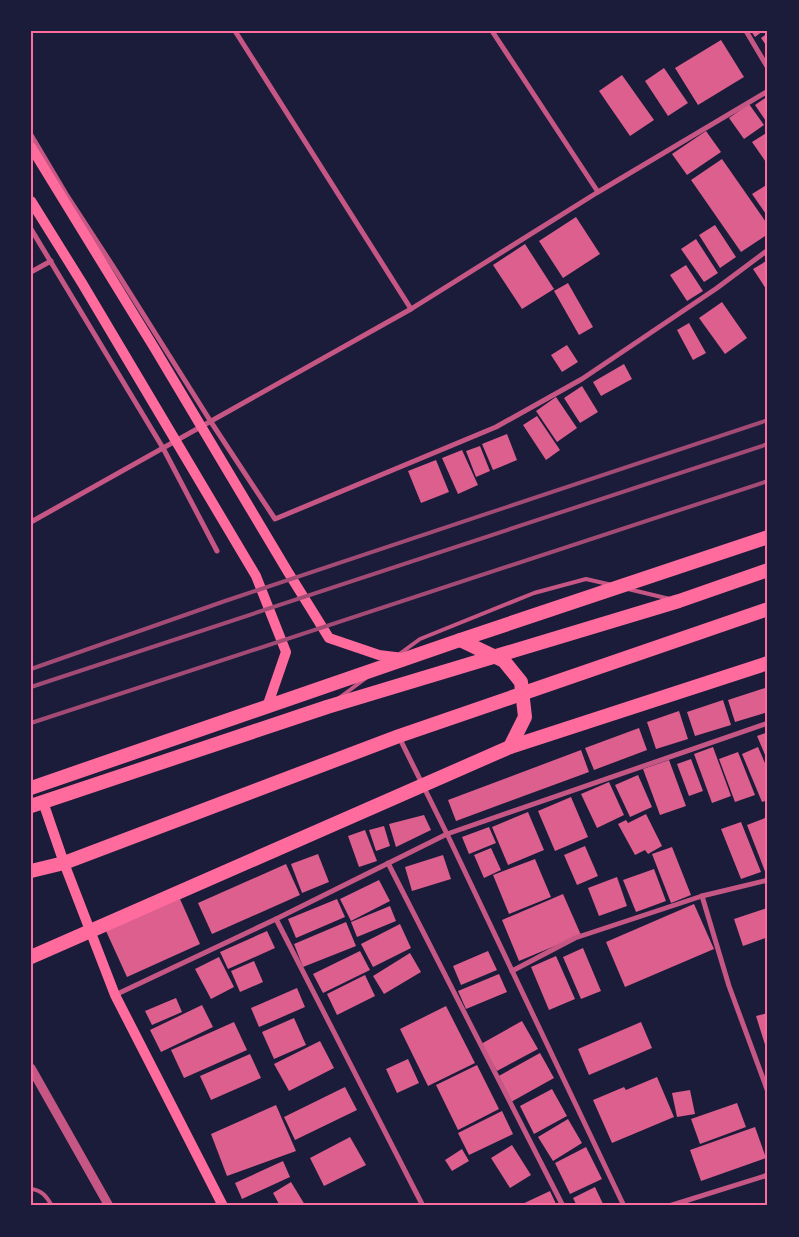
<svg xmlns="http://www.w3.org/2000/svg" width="799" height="1237" viewBox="0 0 799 1237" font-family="Barlow,sans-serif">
  <rect width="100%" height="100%" fill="#1b1b3a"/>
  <g fill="#dd5f8e">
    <path d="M751,31h12l-8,6z"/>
    <path d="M768,33v15l-7,-10z"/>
    <path d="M721,40l23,37 -46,28 -23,-37z"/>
    <path d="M664,68l24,35 -20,13 -23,-35z"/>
    <path d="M622,75l32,45 -24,16 -31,-45z"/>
    <path d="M768,96v28l-13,-19z"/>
    <path d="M749,104l15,21 -20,14 -15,-21z"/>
    <path d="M706,131l15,21 -34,23 -15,-21z"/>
    <path d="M768,132v33l-16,-23z"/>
    <path d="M722,159l46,66v9l-27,18 -50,-72z"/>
    <path d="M768,184v33l-16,-23z"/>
    <path d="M576,217l24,37 -37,24 -24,-37z"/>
    <path d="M715,225l21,32 -16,11 -21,-33z"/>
    <path d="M696,239l22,34 -14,9 -23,-33z"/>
    <path d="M525,244l29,45 -32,20 -29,-44z"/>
    <path d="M768,260v32l-15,-23z"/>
    <path d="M686,265l17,26 -16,10 -17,-26z"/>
    <path d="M568,283l25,44 -14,8 -25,-44z"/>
    <path d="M722,302l25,36 -22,16 -26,-36z"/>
    <path d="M689,323l17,30 -13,7 -16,-30z"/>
    <path d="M567,345l11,17 -16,10 -11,-17z"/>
    <path d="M624,364l8,15 -31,17 -8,-14z"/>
    <path d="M582,386l16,26 -18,11 -16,-25z"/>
    <path d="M556,397l21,31 -20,14 -21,-31z"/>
    <path d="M537,416l23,34 -14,10 -23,-35z"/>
    <path d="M507,434l10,26 -24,10 -11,-26z"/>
    <path d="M480,446l10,25 -14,6 -10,-26z"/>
    <path d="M462,450l16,35 -20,9 -16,-36z"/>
    <path d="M436,460l13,32 -28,11 -13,-32z"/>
    <path d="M768,687v25l-33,10 -7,-22z"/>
    <path d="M723,700l8,25 -36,11 -8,-24z"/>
    <path d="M679,711l9,28 -32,10 -9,-27z"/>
    <path d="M639,728l8,22 -53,20 -9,-22z"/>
    <path d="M768,732v30l-11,-26z"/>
    <path d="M713,747l18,49 -19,7 -18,-49z"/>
    <path d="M758,747l10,23v30l-6,2 -20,-48z"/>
    <path d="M581,750l8,22 -133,49 -8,-21z"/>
    <path d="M738,752l17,43 -20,7 -16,-43z"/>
    <path d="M691,759l12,32 -14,5 -12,-32z"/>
    <path d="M669,760l17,46 -26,9 -17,-46z"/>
    <path d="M638,775l14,32 -22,10 -15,-32z"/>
    <path d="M609,782l15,33 -27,13 -16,-34z"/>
    <path d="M571,797l17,40 -33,14 -17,-40z"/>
    <path d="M528,812l16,38 -36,15 -16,-38z"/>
    <path d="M646,814l16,32 -14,8 -3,-4 -10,5 -17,-31 8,-4 2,3z"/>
    <path d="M424,815l7,15 -35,17 -7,-23z"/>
    <path d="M765,818l3,7v49h-2l-19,-49z"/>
    <path d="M741,822l20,50 -20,7 -20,-50z"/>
    <path d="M384,826l6,20 -14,5 -7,-21z"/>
    <path d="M489,827l7,16 -27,11 -7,-17z"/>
    <path d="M365,830l12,31 -18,6 -11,-31z"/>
    <path d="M585,846l13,30 -21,9 -13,-30z"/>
    <path d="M672,847l19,48 -20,8 -19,-49z"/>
    <path d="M491,848l10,22 -17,8 -10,-23z"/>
    <path d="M318,854l11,28 -27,11 -11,-29z"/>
    <path d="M443,855l8,24 -39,12 -7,-24z"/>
    <path d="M535,859l16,38 -42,17 -16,-39z"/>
    <path d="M286,864l14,31 -88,39 -14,-31z"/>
    <path d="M654,869l12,32 -30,11 -13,-32z"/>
    <path d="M617,877l10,29 -28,10 -11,-28z"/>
    <path d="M379,880l11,21 -39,20 -11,-22z"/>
    <path d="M563,894l18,41 -62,26 -17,-41z"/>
    <path d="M180,899l20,45 -73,33 -21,-46z"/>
    <path d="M337,899l8,18 -49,21 -8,-19z"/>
    <path d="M694,904l20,45 -89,38 -19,-45z"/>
    <path d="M390,906l6,15 -39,16 -6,-15z"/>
    <path d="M767,908l1,3v26l-25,9 -9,-27z"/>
    <path d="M346,922l10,24 -53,21 -9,-23z"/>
    <path d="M400,924l11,24 -38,19 -12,-23z"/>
    <path d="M267,931l8,17 -47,21 -8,-17z"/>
    <path d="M583,948l18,43 -20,8 -18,-42z"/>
    <path d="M360,951l10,19 -47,23 -10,-19z"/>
    <path d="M488,951l9,19 -36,15 -8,-19z"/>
    <path d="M410,953l11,19 -37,22 -11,-18z"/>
    <path d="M556,956l19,43 -26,11 -18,-43z"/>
    <path d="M219,957l15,30 -23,12 -16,-30z"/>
    <path d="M254,961l9,21 -23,10 -9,-21z"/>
    <path d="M499,974l8,18 -41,17 -8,-18z"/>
    <path d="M365,975l10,21 -38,19 -10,-21z"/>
    <path d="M297,988l8,19 -46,20 -8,-19z"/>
    <path d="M176,998l6,14 -30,13 -7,-14z"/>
    <path d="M202,1005l11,22 -52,25 -11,-22z"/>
    <path d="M446,1006l29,57 -47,23 -28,-57z"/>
    <path d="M768,1013v38h-1l-11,-35z"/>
    <path d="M294,1018l12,27 -32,14 -12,-27z"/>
    <path d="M522,1021l16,28 -41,22 -16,-27z"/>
    <path d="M234,1022l13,28 -63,28 -13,-28z"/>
    <path d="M641,1022l11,26 -63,27 -11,-26z"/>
    <path d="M320,1041l14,27 -45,23 -15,-27z"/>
    <path d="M540,1053l14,25 -43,24 -14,-25z"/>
    <path d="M250,1054l11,24 -50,22 -11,-24z"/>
    <path d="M408,1059l11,24 -22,10 -11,-24z"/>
    <path d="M477,1065l22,44 -41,21 -22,-45z"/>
    <path d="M657,1077l17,40 -62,26 -19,-43 31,-13 2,3z"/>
    <path d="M345,1087l12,23 -62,30 -11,-23z"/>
    <path d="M552,1089l15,27 -33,18 -14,-28z"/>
    <path d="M690,1090l5,24 -18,3 -5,-24z"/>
    <path d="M737,1103l9,24 -46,17 -9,-25z"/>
    <path d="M276,1105l20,46 -69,25 -16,-42z"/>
    <path d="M502,1111l11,23 -44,21 -11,-22z"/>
    <path d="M568,1119l14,24 -29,18 -15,-24z"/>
    <path d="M755,1127l11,31 -65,23 -11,-31z"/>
    <path d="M350,1137l16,28 -42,21 -14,-28z"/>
    <path d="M512,1145l19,30 -21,13 -19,-30z"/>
    <path d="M586,1147l16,32 -32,15 -15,-31z"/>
    <path d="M462,1149l7,12 -17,10 -7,-11z"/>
    <path d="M283,1161l7,16 -48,22 -7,-16z"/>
    <path d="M291,1182l14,23 -2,1h-23l-7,-13z"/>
    <path d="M595,1187l9,19h-27l-4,-8z"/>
    <path d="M550,1191l7,15h-39z"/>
  </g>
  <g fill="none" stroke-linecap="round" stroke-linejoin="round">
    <g stroke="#c65784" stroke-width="4">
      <path d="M628,589l42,10"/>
      <path d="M398,655l22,-16 114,-46 52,-14 26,6"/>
      <path d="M339,698l27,-20"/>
      <path d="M31,1189c11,1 16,8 21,17"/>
    </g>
    <g stroke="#c65784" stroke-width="5">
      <path d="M235,31l176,278"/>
      <path d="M492,31l106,161"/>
      <path d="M746,31l22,37"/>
      <path d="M31,135l35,59 52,80 93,148 64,97 221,-92 86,-48 135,-91 51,-38"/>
      <path d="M31,229l132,219 54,103"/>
      <path d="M31,272l20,-11"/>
      <path d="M31,522l380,-213 187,-117 170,-101"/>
      <path d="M399,737l48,97 177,372"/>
      <path d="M388,863l175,343"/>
      <path d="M702,896l27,90 39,106"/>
      <path d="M276,919l147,287"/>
      <path d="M512,971l63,-33 127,-42 66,-16"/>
      <path d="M115,995l161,-76 171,-85 321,-111"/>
      <path d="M669,1206l99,-31"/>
    </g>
    <path stroke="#c65784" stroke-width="9" d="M31,1068l78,138"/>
    <g stroke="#ff6b9d" stroke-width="10">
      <path d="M31,147l124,202 133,223 41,66 50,17 24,3"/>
      <path d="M31,201l51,82 174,293 30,76 -19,55"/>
      <path d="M43,802l21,61 51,132 108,211"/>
    </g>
    <g stroke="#ff6b9d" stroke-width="14">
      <path d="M460,640l44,21 17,21 4,35 -15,30"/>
      <path d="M31,788l429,-148 308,-103"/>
      <path d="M31,806l296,-99 352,-106 89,-31"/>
      <path d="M31,871l33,-8 335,-127 369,-127"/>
      <path d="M31,957l479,-210 258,-84"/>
    </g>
    <g stroke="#a44b75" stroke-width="4">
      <path d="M31,669l194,-68 543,-181"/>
      <path d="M31,687l737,-243"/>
      <path d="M31,723l737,-242"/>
    </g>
  </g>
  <rect width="799" height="1237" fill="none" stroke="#1b1b3a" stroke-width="65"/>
  <rect x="32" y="32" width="734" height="1172" fill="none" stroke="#ff6b9d" stroke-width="2"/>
</svg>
